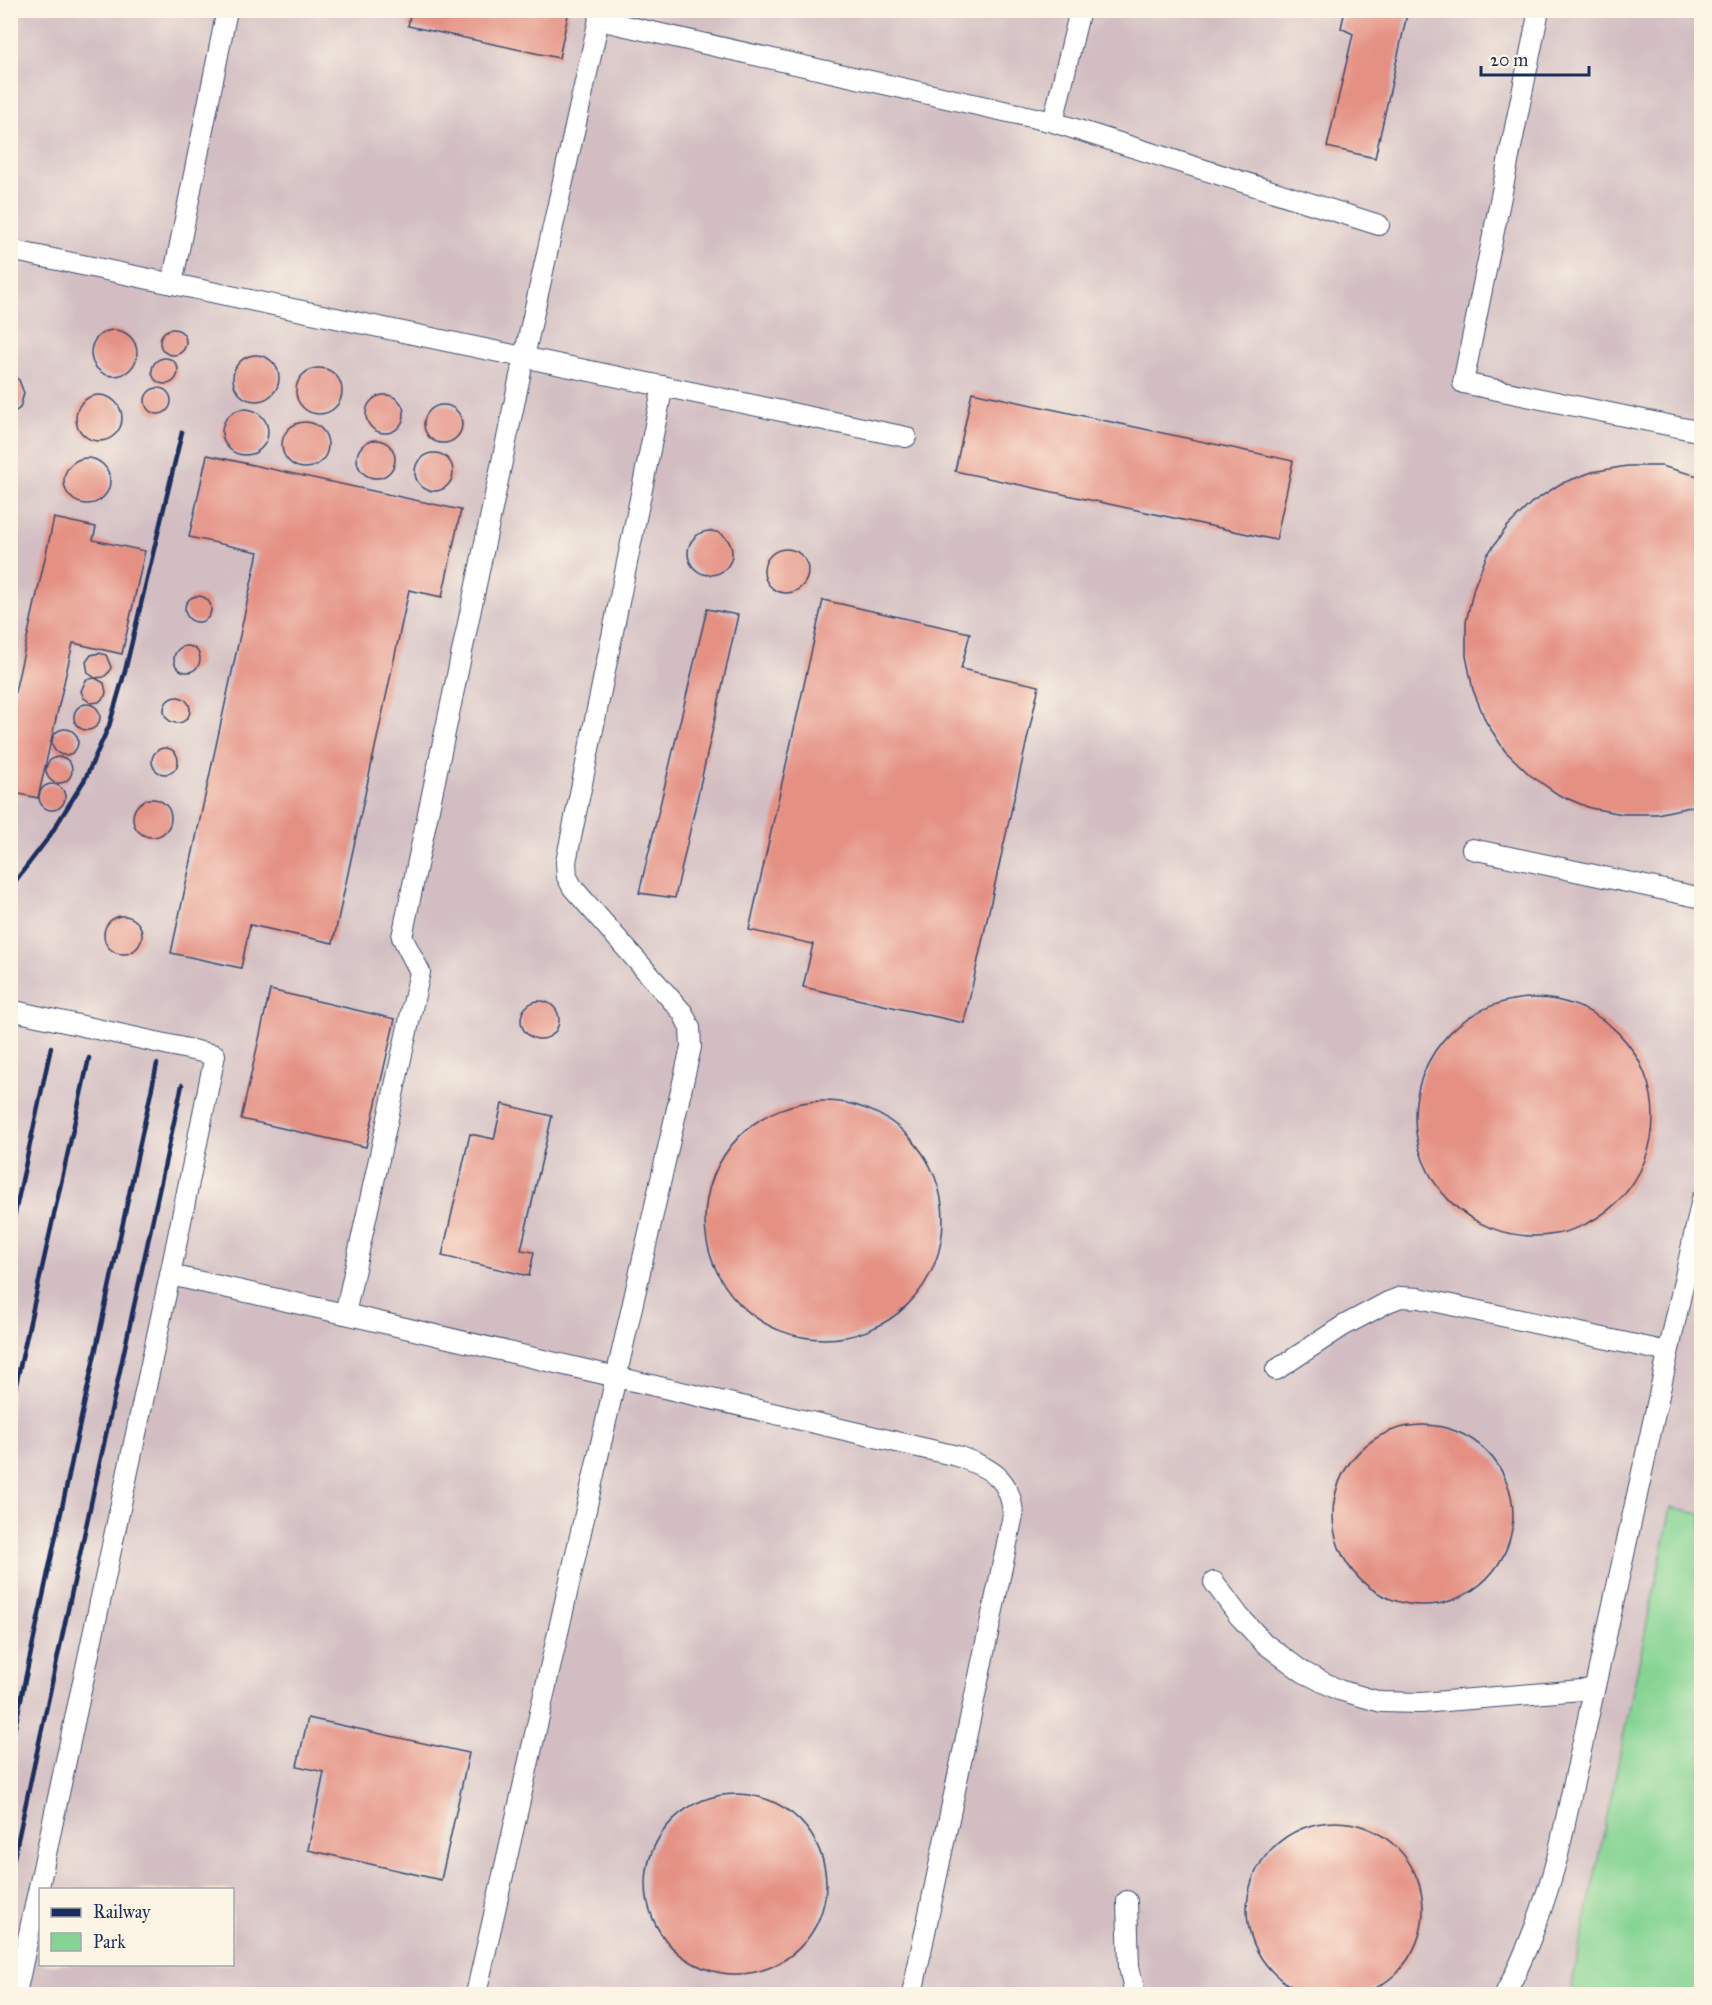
<svg xmlns="http://www.w3.org/2000/svg" width="1712" height="2005" viewBox="0 0 1712 2005" font-family="'IM FELL Great Primer',serif">
  <rect width="100%" height="100%" fill="#fcf5e5"/>
  <filter id="ink" filterUnits="userSpaceOnUse"><feTurbulence type="fractalNoise" baseFrequency=".0167" numOctaves="2"/><feDisplacementMap in="SourceGraphic" scale="12" xChannelSelector="R" yChannelSelector="G"/><feConvolveMatrix kernelMatrix="1 2 1 2 8 2 1 2 1" color-interpolation-filters="sRGB"/></filter>
  <filter id="wash" filterUnits="userSpaceOnUse"><feTurbulence type="fractalNoise" baseFrequency=".008" numOctaves="4" result="noise"/><feDisplacementMap in="SourceGraphic" scale="24" xChannelSelector="R" yChannelSelector="G"/><feGaussianBlur stdDeviation="1.35" result="paint"/><feColorMatrix in="noise" values="0 0 0 0 0 0 0 0 0 0 0 0 0 0 0 0 0 1.4 0 .05"/><feComposite in="paint" operator="in"/></filter>
  <g filter="url(#wash)">
    <rect width="100%" height="100%" fill="#f3ebd1"/>
    <path fill="#d2bec2" fill-rule="evenodd" d="M11,11h1690v1503l-30,-6 -101,486h-1559zM40,1890h192v74h-192z"/>
    <path fill="#85d493" stroke="#508278" stroke-width="1.5" d="M1671,1508l30,6v480h-131z"/>
    <g id="blocks">
      <g fill="#e49083">
        <path d="M411,10h158l-10,48 -151,-32z"/>
        <path d="M1345,10h63l-33,148 -48,-11 26,-113 -12,-6z"/>
        <circle cx="173" cy="342" r="13"/>
        <circle cx="114" cy="353" r="23"/>
        <circle cx="256" cy="378" r="23"/>
        <circle cx="165" cy="371" r="13"/>
        <circle cx="319" cy="391" r="23"/>
        <path d="M10,374l9,6 5,13 -4,15 -10,7z"/>
        <circle cx="158" cy="401" r="13"/>
        <path d="M972,392l321,69 -17,79 -321,-69z"/>
        <circle cx="385" cy="414" r="19"/>
        <circle cx="99" cy="418" r="23"/>
        <circle cx="443" cy="424" r="19"/>
        <circle cx="245" cy="432" r="23"/>
        <circle cx="305" cy="445" r="23"/>
        <circle cx="376" cy="459" r="19"/>
        <circle cx="434" cy="472" r="19"/>
        <path d="M207,455l254,55 -19,87 -33,-7 -76,353 -83,-18 -9,43 -70,-15 87,-401 -69,-15z"/>
        <circle cx="87" cy="481" r="23"/>
        <path d="M1627,466h34l41,11v326l-12,4 -33,7h-34l-33,-6 -31,-13 -29,-20 -25,-24 -19,-29 -13,-32 -7,-34v-34l8,-35 13,-32 20,-28 24,-24 29,-19 32,-12z"/>
        <path d="M54,518l42,9 -3,13 52,11 -23,103 -49,-11 -35,155 -28,-6v-78z"/>
        <circle cx="710" cy="553" r="22"/>
        <circle cx="786" cy="571" r="22"/>
        <circle cx="198" cy="609" r="13"/>
        <path d="M823,600l147,33 -9,36 78,17 -75,337 -161,-36 10,-43 -64,-14z"/>
        <path d="M707,609l31,6 -63,283 -36,-5z"/>
        <circle cx="187" cy="659" r="13"/>
        <path d="M99,653l7,2 5,12 -1,4 -6,6 -9,1 9,5 2,9 -1,4 -6,6 -8,1 -7,-5 -3,-7 5,-11 9,-2 -7,-5 -2,-11 5,-7z"/>
        <circle cx="177" cy="710" r="13"/>
        <circle cx="87" cy="717" r="13"/>
        <circle cx="65" cy="742" r="13"/>
        <circle cx="165" cy="761" r="13"/>
        <circle cx="59" cy="770" r="13"/>
        <circle cx="52" cy="797" r="13"/>
        <circle cx="152" cy="818" r="19"/>
        <circle cx="123" cy="935" r="19"/>
        <path d="M270,990l125,29 -29,128 -125,-28z"/>
        <circle cx="1534" cy="1117" r="119"/>
        <circle cx="540" cy="1020" r="19"/>
        <circle cx="824" cy="1220" r="119"/>
        <path d="M502,1104l50,12 -31,134 13,2 -5,24 -87,-20 28,-122 24,5z"/>
        <circle cx="1423" cy="1515" r="90"/>
        <path d="M308,1718l161,35 -28,127 -133,-30 16,-78 -27,-6z"/>
        <circle cx="736" cy="1884" r="90"/>
        <circle cx="1335" cy="1910" r="88"/>
      </g>
    </g>
  </g>
  <g filter="url(#ink)">
    <use href="#blocks" fill-opacity="0" stroke="#3b4b6f" stroke-width="1.5"/>
    <g fill="none" stroke-linecap="round" stroke-linejoin="round">
      <defs>
        <g id="lane">
          <path d="M1539,10l-76,373 239,49"/>
          <path d="M599,20l454,102 27,-112"/>
          <path d="M1053,122l326,103"/>
          <path d="M10,250l896,187"/>
          <path d="M172,284l55,-274"/>
          <path d="M1472,849l230,49"/>
          <path d="M10,1010l205,45 -45,220 175,39 612,142c33,12 54,21 56,59l-101,479"/>
          <path d="M345,1314l75,-342 -18,-35 122,-580 77,-347"/>
          <path d="M1276,1370l67,-44 45,-24 13,-5 18,1 249,54"/>
          <path d="M1214,1582l25,34 25,27 39,29 36,18 42,12 40,1 173,-14"/>
          <path d="M1127,1901l2,66 6,27"/>
          <path d="M16,1994l154,-719"/>
          <path d="M476,1994l215,-947 -1,-19 -7,-15 -110,-125 -6,-11 -1,-15 97,-476"/>
          <path d="M1505,1994c24,-45 39,-89 53,-139l144,-656"/>
        </g>
      </defs>
      <use href="#lane" stroke="#3b4b6f" stroke-width="22"/>
      <use href="#lane" stroke="#fff" stroke-width="20"/>
      <g stroke="#1b2f5e" stroke-width="4.5">
        <path d="M10,888l39,-51 36,-58 24,-53 16,-55 57,-239"/>
        <path d="M10,1236l41,-189"/>
        <path d="M10,1411l79,-353"/>
        <path d="M10,1750l147,-686"/>
        <path d="M10,1876l172,-791"/>
      </g>
    </g>
  </g>
  <rect width="1712" height="2005" fill="none" stroke="#fcf5e5" stroke-width="36"/>
  <rect x="39" y="1888" width="195" height="78" fill="#fcf5e5" stroke="#a2a6af" stroke-width="1.5"/>
  <rect x="51" y="1908" width="30" height="9" fill="#1b2f5e" stroke="#a2a6af" stroke-width="1.5"/>
  <text x="93" y="1918" font-size="18" fill="#1b2f5e">Railway</text>
  <rect x="51" y="1933" width="30" height="18" fill="#85d493" stroke="#a2a6af" stroke-width="1.5"/>
  <text x="93" y="1948" font-size="18" fill="#1b2f5e">Park</text>
  <path d="M1481 66v9h108v-9" fill="none" stroke="#1b2f5e" stroke-width="3"/>
  <text x="1490" y="66" font-size="18" fill="#1b2f5e" stroke="#fcf5e5" stroke-width="4.5" paint-order="stroke">20 m</text>
</svg>
